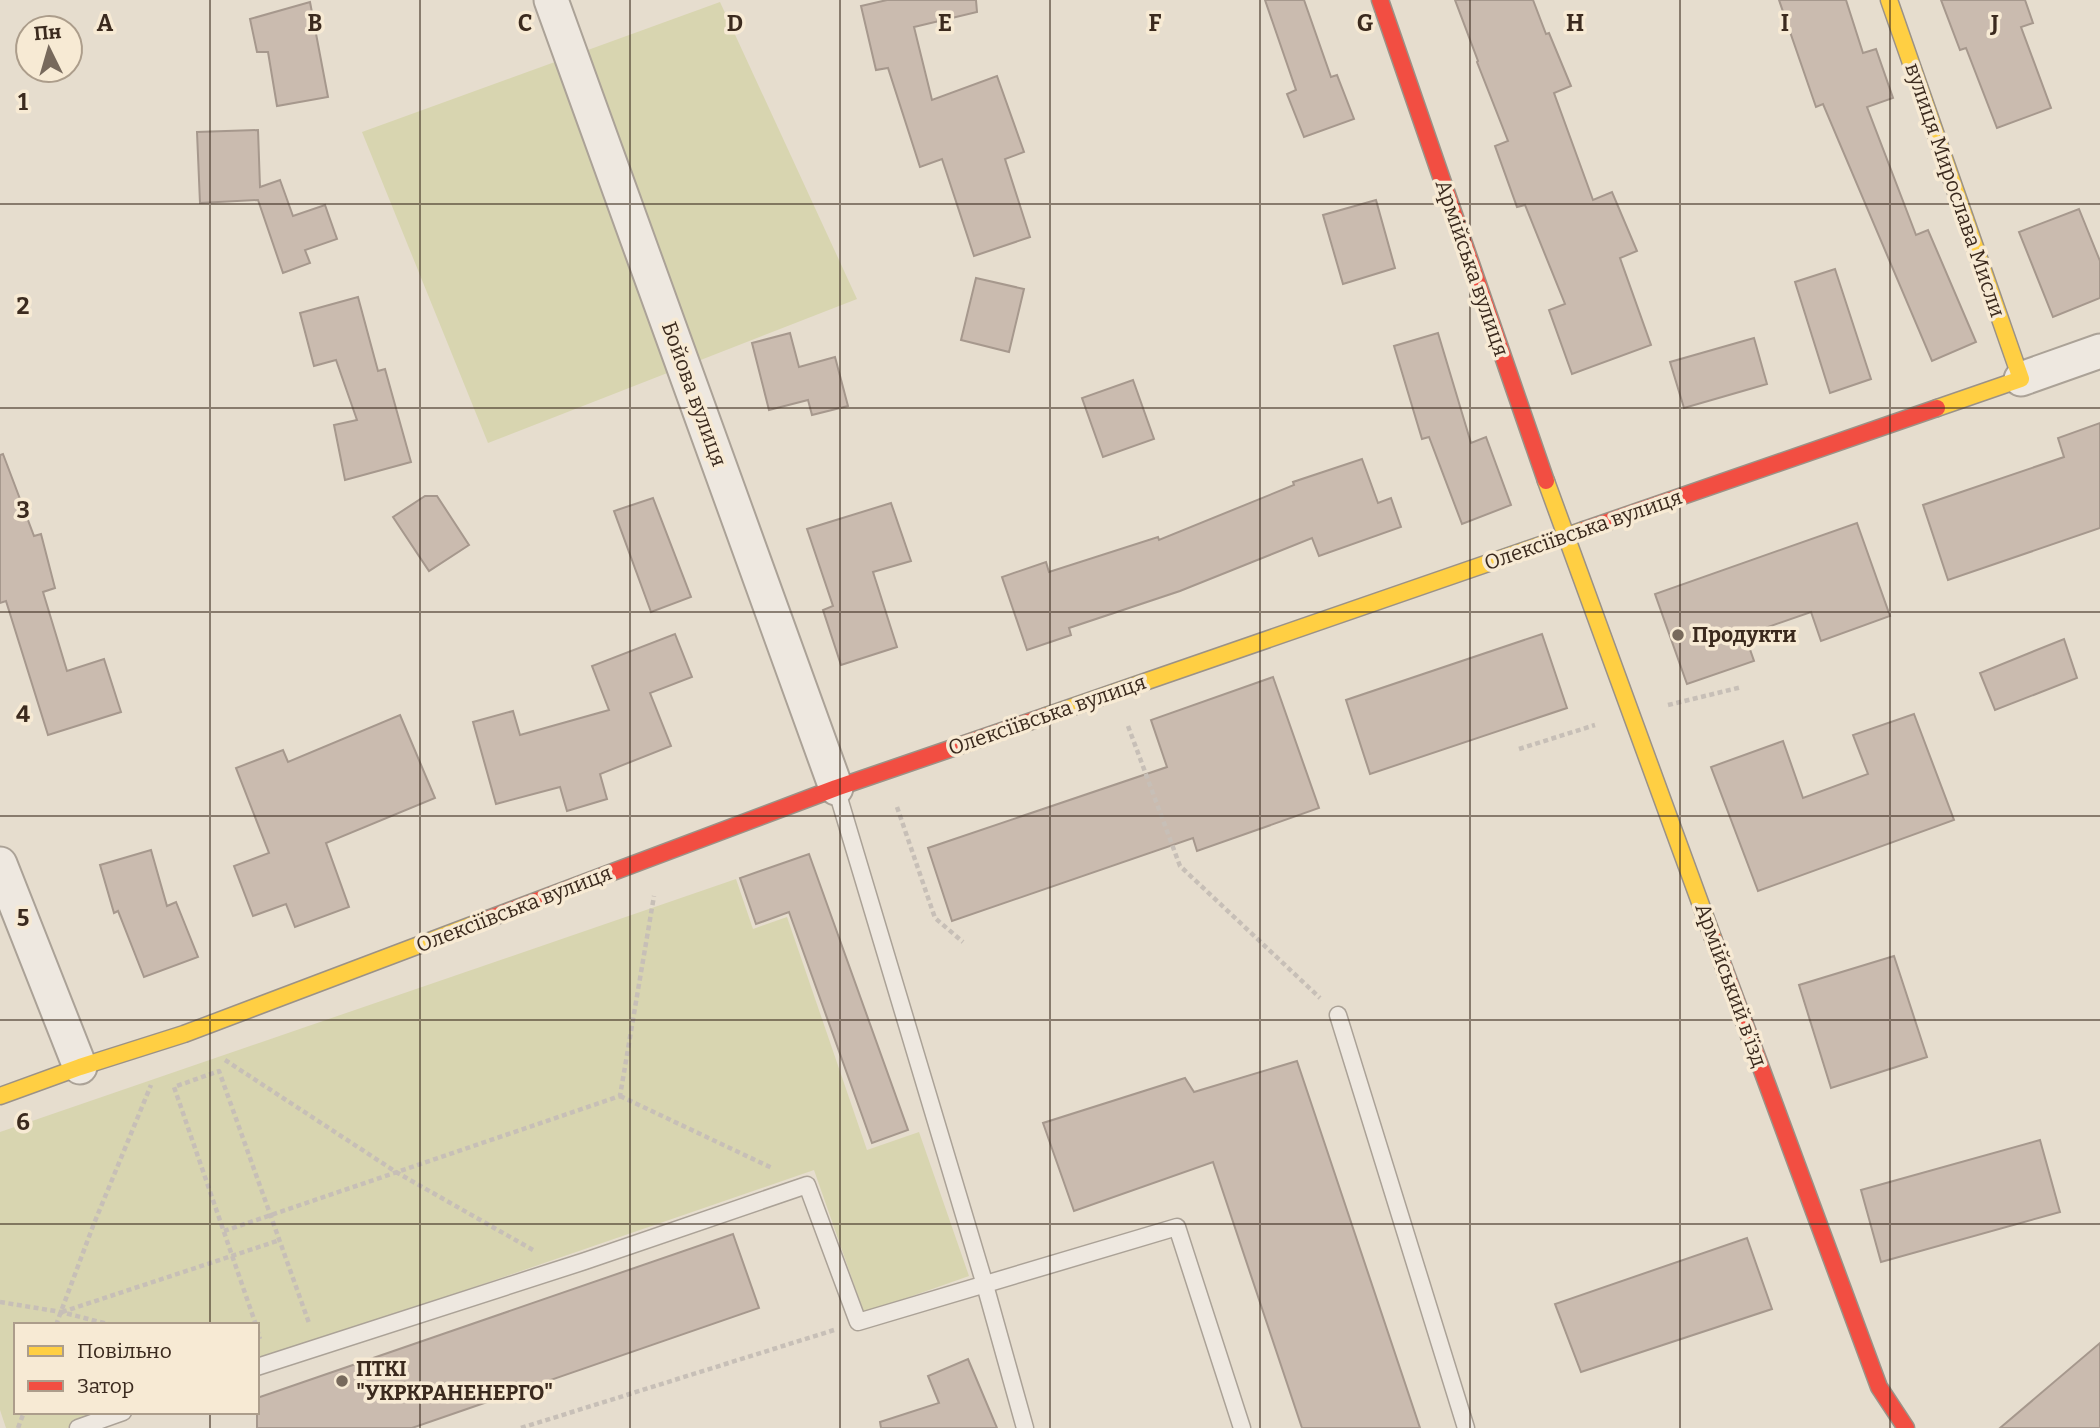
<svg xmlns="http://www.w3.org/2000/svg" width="2100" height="1428" viewBox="0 0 2100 1428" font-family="Bitter,serif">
  <rect width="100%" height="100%" fill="#e6ddce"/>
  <g fill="#d8d5b0">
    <path d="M720,2l137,297 -369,144 -126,-311z"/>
    <path d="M736,879l17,50 34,-12 80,233 52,-18 50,144 -105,37 -50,-143 -557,192v-37h-241v87h97l-46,16h-61l-6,-18v-278z"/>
  </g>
  <g fill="#cabbaf" stroke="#a6988d" stroke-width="2">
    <path d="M887,0h89l1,12 -63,15 18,73 65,-24 27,76 -19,7 25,78 -56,19 -32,-97 -22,8 -32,-99 -12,2 -15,-64z"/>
    <path d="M1265,0h39l27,77 6,-2 17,44 -50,18 -17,-43 9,-4z"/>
    <path d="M1455,0h78l13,34 3,-1 22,53 -17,7 39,107 19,-8 25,59 -17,7 31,87 -79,29 -23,-64 16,-6 -40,-99 -8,2 -22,-61 13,-5 -31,-79 1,-1z"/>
    <path d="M1779,0h67l17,53 13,-4 17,49 -26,9 49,128 12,-5 48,112 -44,19 -109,-257 -7,3z"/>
    <path d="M1941,0h84l8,23 -12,4 30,81 -54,20 -31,-80 -6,2z"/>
    <path d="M310,2l18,95 -51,9 -9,-54h-11l-7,-33z"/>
    <path d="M258,130l2,57 20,-7 13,36 32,-11 12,34 -32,11 5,13 -27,10 -25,-73 -58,3 -3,-71z"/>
    <path d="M1376,200l19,68 -52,16 -20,-69z"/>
    <path d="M2079,209l21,52v37l-47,19 -34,-85z"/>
    <path d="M1835,269l36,110 -41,14 -35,-111z"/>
    <path d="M976,278l48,11 -15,63 -48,-12z"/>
    <path d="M358,297l20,74 7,-2 26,93 -66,18 -11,-55 23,-5 -21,-60 -22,6 -14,-53z"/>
    <path d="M790,333l9,34 36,-10 13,49 -36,9 -4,-15 -39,10 -17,-67z"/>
    <path d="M1438,333l33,110 15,-6 25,68 -49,19 -33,-87 -7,2 -28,-93z"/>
    <path d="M1754,338l13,46 -83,24 -14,-46z"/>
    <path d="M1133,380l21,59 -51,18 -21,-59z"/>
    <path d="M2100,423v105l-152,52 -25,-75 141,-48 -6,-19z"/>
    <path d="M3,454l31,82 7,-2 14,54 -12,4 24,79 37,-12 17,53 -73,23 -42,-134 -6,2v-148z"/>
    <path d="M1362,459l16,44 13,-5 10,29 -82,29 -7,-18 -132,53 -111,37 2,7 -44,15 -25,-73 44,-15 3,10 109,-35 1,3 135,-55 -1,-3z"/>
    <path d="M425,496h12l32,49 -40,26 -36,-54z"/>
    <path d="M653,498l38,99 -40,15 -37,-101z"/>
    <path d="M891,503l20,58 -38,11 24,75 -56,18 -18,-55 10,-4 -26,-77z"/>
    <path d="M1857,523l33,93 -69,25 -10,-29 -66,23 9,26 -67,23 -32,-90z"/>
    <path d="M675,634l17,43 -42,16 21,53 -71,28 7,25 -40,12 -7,-24 -64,17 -23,-82 40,-11 7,24 89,-25 -17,-44z"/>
    <path d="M1542,634l25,74 -197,66 -24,-74z"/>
    <path d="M2064,639l13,39 -82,32 -15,-37z"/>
    <path d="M1273,677l46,131 -122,43 -4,-13 -241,83 -24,-73 239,-81 -16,-47z"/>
    <path d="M1914,714l40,106 -196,71 -47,-124 72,-26 20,57 65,-24 -15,-39z"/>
    <path d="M400,715l35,83 -109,45 23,64 -54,20 -9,-23 -33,12 -19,-50 35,-13 -33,-85 47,-18 5,12z"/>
    <path d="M151,850l16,56 9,-4 22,55 -54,20 -26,-66 -4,2 -14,-48z"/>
    <path d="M809,854l99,276 -36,13 -83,-231 -33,12 -16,-46z"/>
    <path d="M1894,956l33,101 -96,31 -32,-103z"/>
    <path d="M1297,1061l123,367h-118l-89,-266 -139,49 -31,-88 142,-45 9,14z"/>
    <path d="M2040,1140l20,72 -179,50 -20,-72z"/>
    <path d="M733,1234l26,74 -347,120h-155v-30z"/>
    <path d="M1747,1238l25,71 -191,63 -26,-68z"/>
    <path d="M2100,1343v85h-100z"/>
    <path d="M968,1359l29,69h-116l-1,-6 59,-19 -11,-27z"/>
  </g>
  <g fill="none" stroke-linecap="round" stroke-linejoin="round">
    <defs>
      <g id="lane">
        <path d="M836,788l149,497 40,143"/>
        <path d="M1338,1015l128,413"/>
        <path d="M257,1367l328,-106 222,-76 51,137 319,-95 65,201"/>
        <path d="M78,1428l45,-16"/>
      </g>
      <g id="street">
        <path d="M551,0l285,788"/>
        <path d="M2021,379l79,-28"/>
        <path d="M0,864l80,203"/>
      </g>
      <g id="slow">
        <path d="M1889,0l132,379 -84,29"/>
        <path d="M1546,481l167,457"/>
        <path d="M1046,716l538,-186"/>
        <path d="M0,1096l80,-29 104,-33 304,-115"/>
      </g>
      <g id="jam">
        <path d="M1380,0l166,481"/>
        <path d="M1584,530l353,-122"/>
        <path d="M488,919l348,-131 210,-72"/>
        <path d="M1713,938l166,449 27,41"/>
      </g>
    </defs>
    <use href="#lane" stroke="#aba297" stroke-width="19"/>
    <use href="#street" stroke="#aba297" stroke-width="37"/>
    <use href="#slow" stroke="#9b9287" stroke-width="19"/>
    <use href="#jam" stroke="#9b9287" stroke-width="19"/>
    <g stroke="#c7bfb7" stroke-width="4.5" stroke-dasharray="5 3.5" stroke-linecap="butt">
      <path d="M1668,705l74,-18"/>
      <path d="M1128,726l52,140 140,132"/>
      <path d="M1519,749l76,-24"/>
      <path d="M897,807l38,111 28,24"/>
      <path d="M225,1060l171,112 137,78"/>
      <path d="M620,1096l152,72"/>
      <path d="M224,1231l396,-135 34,-200"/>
      <path d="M0,1302l61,10 51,13"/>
      <path d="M62,1312l218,-72"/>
      <path d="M56,1325l37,-99 58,-141"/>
      <path d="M256,1325l-82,-238 45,-16 90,252"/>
      <path d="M257,1329l3,10"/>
      <path d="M18,1428l6,-16"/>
      <path d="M521,1428l313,-98"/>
    </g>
    <use href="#lane" stroke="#eee8e0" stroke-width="16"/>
    <use href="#street" stroke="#eee8e0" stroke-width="33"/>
    <use href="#slow" stroke="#ffcf43" stroke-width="16"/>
    <use href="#jam" stroke="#f24e42" stroke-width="16"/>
  </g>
  <path fill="none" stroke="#3b2a1e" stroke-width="2" stroke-opacity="0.55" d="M210,0v1325M420,0v1428M630,0v1428M840,0v1428M1050,0v1428M1260,0v1428M1470,0v1428M1680,0v1428M1890,0v1428M0,204h2100M0,408h2100M0,612h2100M0,816h2100M0,1020h2100M0,1224h2100M210,1412v16"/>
  <g fill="#77695c" stroke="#f7ead4" stroke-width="2.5">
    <circle cx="1678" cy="635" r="7"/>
    <circle cx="342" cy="1381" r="7"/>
  </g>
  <g text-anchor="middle" stroke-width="7" stroke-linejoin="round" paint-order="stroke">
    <g font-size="21" fill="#3b2a1e" stroke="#f7ead4">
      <text transform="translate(1955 190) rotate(71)" y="7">вулиця Мирослава Мисли</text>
      <text transform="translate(1472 268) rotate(71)" y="7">Армійська вулиця</text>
      <text transform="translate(694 394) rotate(70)" y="7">Бойова вулиця</text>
      <text transform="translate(1583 530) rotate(-19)" y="7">Олексіївська вулиця</text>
      <text transform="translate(1047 715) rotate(-19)" y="7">Олексіївська вулиця</text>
      <text transform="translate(514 909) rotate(-21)" y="7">Олексіївська вулиця</text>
      <text transform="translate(1731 985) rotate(70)" y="7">Армійський в’їзд</text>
    </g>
    <g font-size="21" font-weight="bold" fill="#3b2a1e" stroke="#f7ead4" text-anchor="start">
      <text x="1692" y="642">Продукти</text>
      <text x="356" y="1376">ПТКІ<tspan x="356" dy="24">"УКРКРАНЕНЕРГО"</tspan></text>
    </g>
  </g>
  <g font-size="23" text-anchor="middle" font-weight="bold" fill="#3b2a1e" stroke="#f7ead4" stroke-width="7" stroke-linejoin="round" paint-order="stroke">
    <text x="105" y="31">A</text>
    <text x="315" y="31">B</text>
    <text x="525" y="31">C</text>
    <text x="735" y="31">D</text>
    <text x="945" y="31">E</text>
    <text x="1155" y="31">F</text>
    <text x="1365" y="31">G</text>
    <text x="1575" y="31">H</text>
    <text x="1785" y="31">I</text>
    <text x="1995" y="31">J</text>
    <text x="23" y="110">1</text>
    <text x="23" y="314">2</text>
    <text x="23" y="518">3</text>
    <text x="23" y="722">4</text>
    <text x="23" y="926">5</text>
    <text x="23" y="1130">6</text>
  </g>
  <rect x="14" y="1323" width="245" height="91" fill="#f7ead4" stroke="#ac9d8b" stroke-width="2"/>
  <rect x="28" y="1346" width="35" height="10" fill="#ffcf43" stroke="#ac9d8b" stroke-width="2"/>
  <text x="77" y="1358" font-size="21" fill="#3b2a1e">Повільно</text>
  <rect x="28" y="1381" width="35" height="10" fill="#f24e42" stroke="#ac9d8b" stroke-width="2"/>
  <text x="77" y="1393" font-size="21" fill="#3b2a1e">Затор</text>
  <g transform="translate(49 49) rotate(355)"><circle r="33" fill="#f7ead4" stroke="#ac9d8b" stroke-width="2"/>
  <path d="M0-5L12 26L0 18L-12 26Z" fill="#77695c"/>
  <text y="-10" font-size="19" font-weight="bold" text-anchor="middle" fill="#3b2a1e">Пн</text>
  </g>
</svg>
